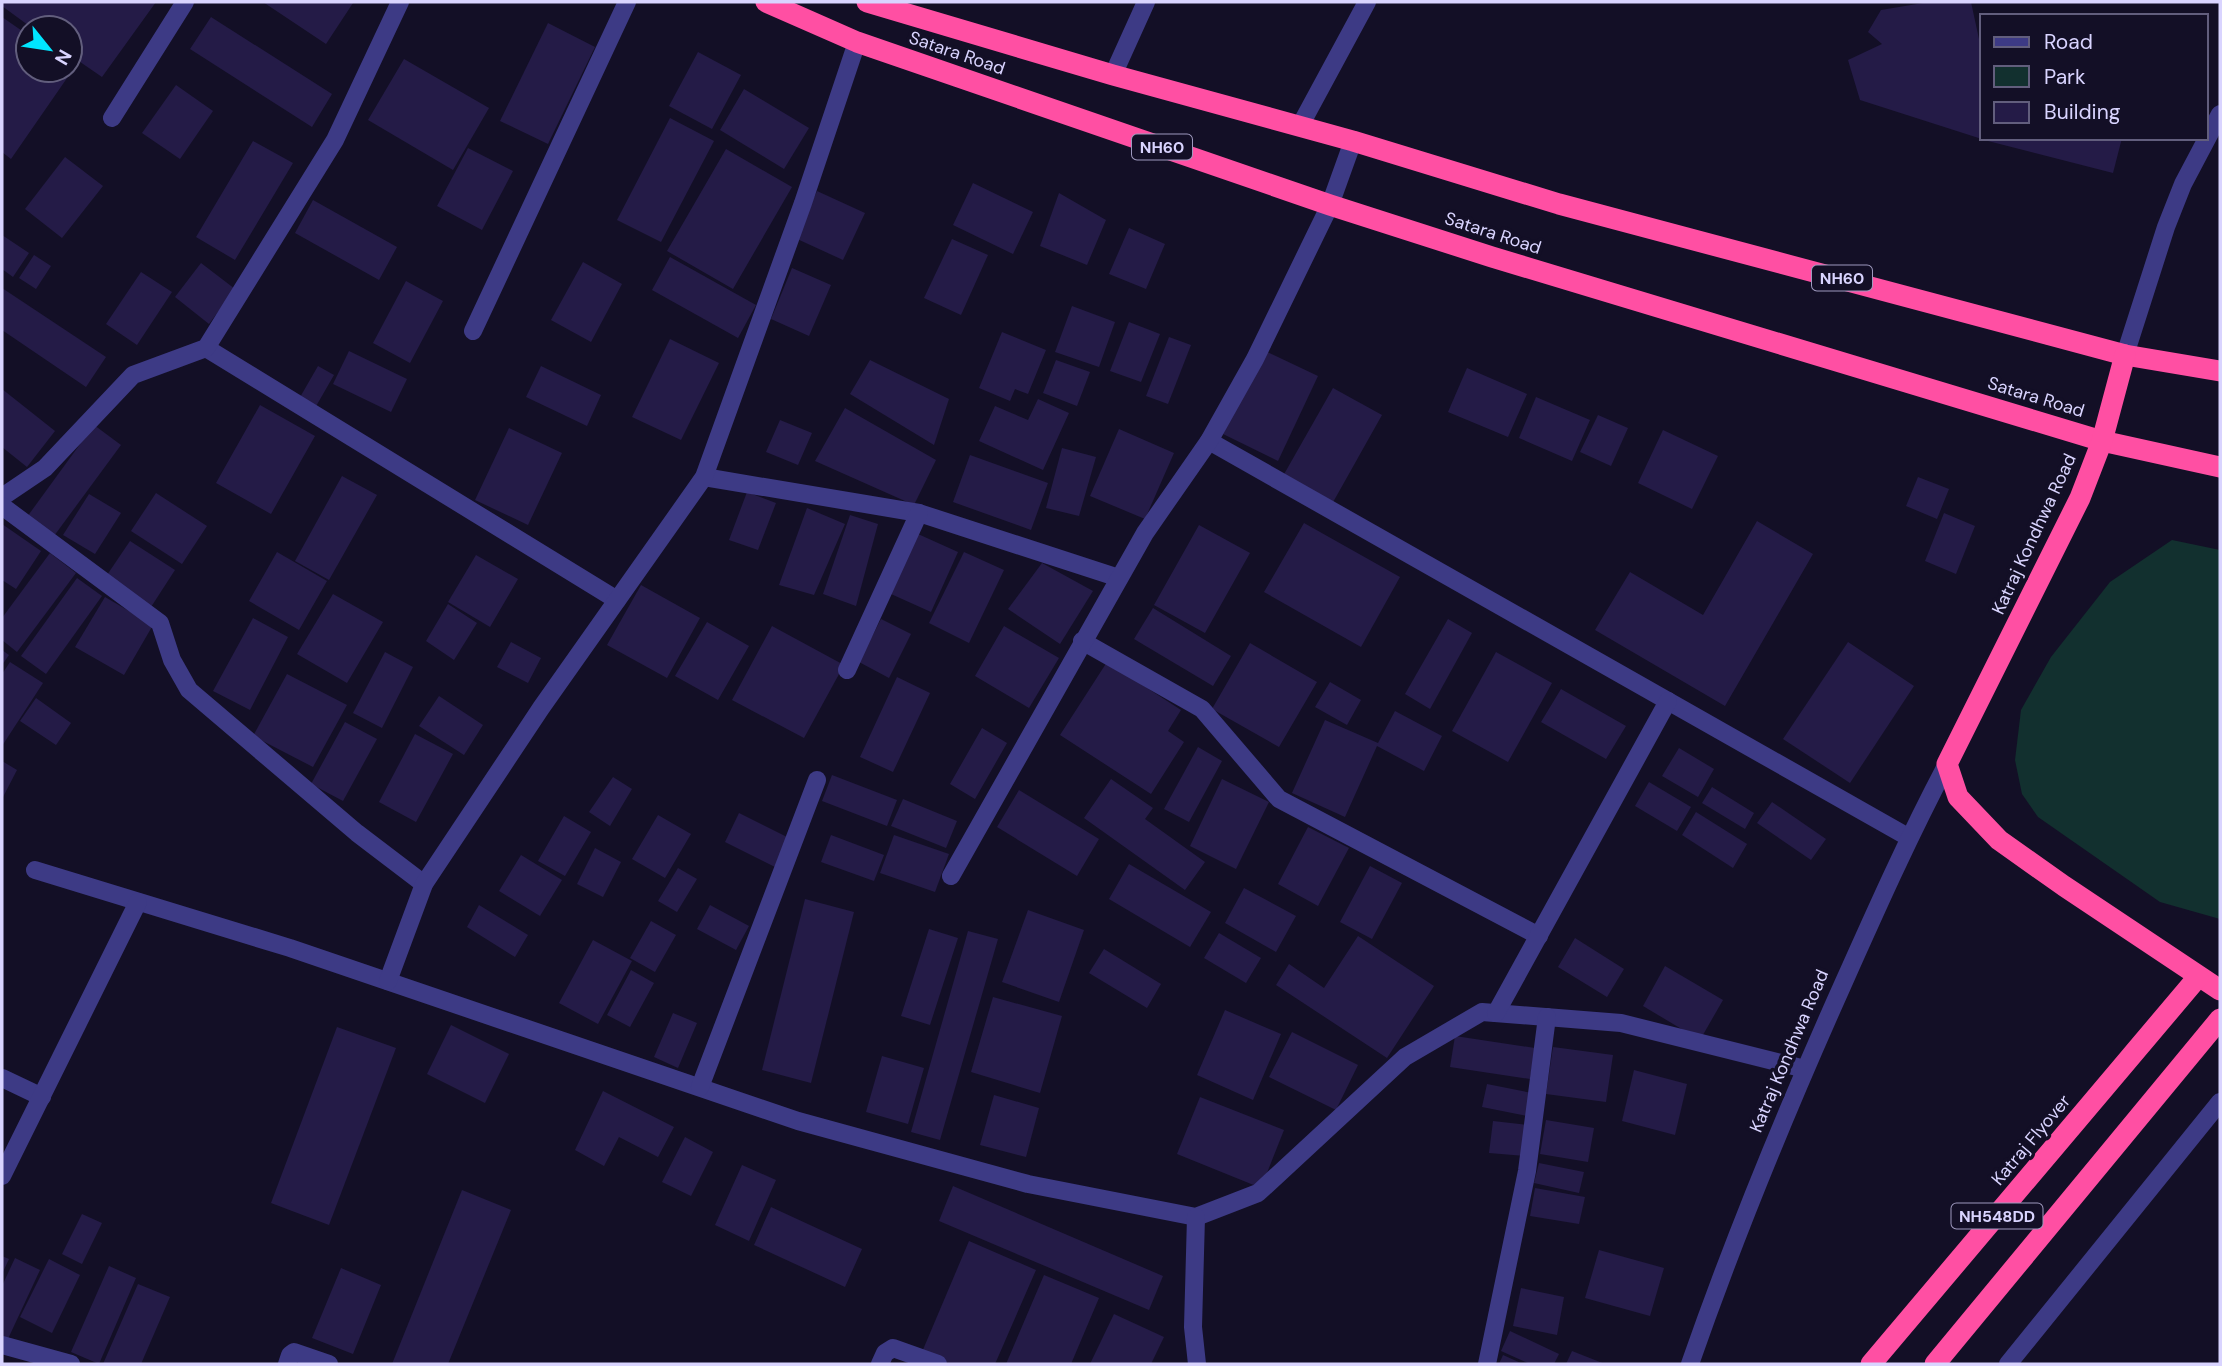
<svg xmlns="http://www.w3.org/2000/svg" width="2222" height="1366" viewBox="0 0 2222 1366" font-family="'DM Sans',sans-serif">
  <rect width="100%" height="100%" fill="#130f26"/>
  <path fill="#12302f" d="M2172,540l48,10v369l-60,-17 -122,-85 -16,-23 -7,-34 6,-50 30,-53 59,-75z"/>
  <g fill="#241b47">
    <path d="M2,2h154l-54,75 -32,-22v-27h-38l-30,-22z"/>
    <path d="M263,2h88l2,1 -27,41z"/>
    <path d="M1929,2h42l8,37h3v99h140l-9,35 -125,-32 -128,-41 -12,-40 34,-16 -14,-12 13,-22z"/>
    <path d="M2,17l26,18v35h42v-5l4,3 -63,91 -9,-7z"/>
    <path d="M211,17l121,77 -20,33 -122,-78z"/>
    <path d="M548,23l47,24 -47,97 -48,-23z"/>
    <path d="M698,52l43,23 -29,54 -43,-23z"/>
    <path d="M404,59l85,49 -36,62 -85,-50z"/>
    <path d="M176,85l37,26 -33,48 -38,-26z"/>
    <path d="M744,89l65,39 -25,41 -64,-39z"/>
    <path d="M670,118l44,23 -53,101 -44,-22z"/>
    <path d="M253,141l40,22 -58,97 -39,-23z"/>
    <path d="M468,148l45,23 -31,59 -45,-24z"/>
    <path d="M726,149l66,38 -59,102 -66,-38z"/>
    <path d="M65,157l38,29 -41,52 -37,-29z"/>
    <path d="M973,183l60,29 -20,42 -60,-29z"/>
    <path d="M817,191l48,22 -22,47 -48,-22z"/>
    <path d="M1059,193l47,27 -19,45 -47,-19z"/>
    <path d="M313,200l84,47 -18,33 -84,-47z"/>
    <path d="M1129,228l36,16 -19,45 -37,-15z"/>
    <path d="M2,235l27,18 -16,24 -11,-8z"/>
    <path d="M952,239l36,16 -27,60 -37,-17z"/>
    <path d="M34,255l17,11 -15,23 -17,-11z"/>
    <path d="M670,257l86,48 -18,33 -86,-48z"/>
    <path d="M583,262l39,22 -31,58 -40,-22z"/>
    <path d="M201,263l34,26 -26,35 -34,-27z"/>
    <path d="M792,268l39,17 -22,51 -38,-17z"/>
    <path d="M141,272l31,20 -35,53 -31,-21z"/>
    <path d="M406,281l37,20 -33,62 -37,-20z"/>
    <path d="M2,288l104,69 -20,30 -84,-57z"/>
    <path d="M1072,306l43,16 -16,45 -44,-15z"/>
    <path d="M1129,322l31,12 -19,48 -31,-11z"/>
    <path d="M1002,332l44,18 -18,44 -13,-5 -5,12 -31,-13z"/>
    <path d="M1169,337l22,8 -23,59 -22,-8z"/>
    <path d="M670,339l49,24 -38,77 -49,-23z"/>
    <path d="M1263,350l55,26 -40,85 -55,-27z"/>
    <path d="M349,351l58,28 -16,33 -58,-28z"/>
    <path d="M870,360l79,39 -15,46 -84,-51z"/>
    <path d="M1056,360l34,12 -13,34 -34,-13z"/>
    <path d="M318,366l16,9 -19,33 -16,-9z"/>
    <path d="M541,366l60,29 -14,31 -61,-29z"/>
    <path d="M1467,368l60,26 -19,43 -60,-25z"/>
    <path d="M1333,388l49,27 -50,89 -49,-28z"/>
    <path d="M2,389l53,42 -28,36 -25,-20z"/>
    <path d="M1536,397l54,23 -18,41 -53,-23z"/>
    <path d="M1038,399l31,14 -26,57 -64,-29 16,-35 33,14z"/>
    <path d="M260,405l55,31 -44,78 -55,-31z"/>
    <path d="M845,408l91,52 -22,45 -99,-44z"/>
    <path d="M1598,415l30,13 -17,38 -31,-14z"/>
    <path d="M780,420l32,13 -14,32 -32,-13z"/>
    <path d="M94,425l27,20 -67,91 -27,-19z"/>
    <path d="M509,428l53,25 -34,72 -53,-25z"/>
    <path d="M1119,429l55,24 -29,66 -55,-23z"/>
    <path d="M1663,430l55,26 -26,53 -54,-26z"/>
    <path d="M1062,448l34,9 -17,59 -33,-8z"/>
    <path d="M970,455l78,28 -17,47 -78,-28z"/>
    <path d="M342,476l35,19 -48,85 -34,-19z"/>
    <path d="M1918,477l31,12 -12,30 -31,-13z"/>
    <path d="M747,492l29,11 -18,47 -29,-10z"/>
    <path d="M156,493l51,33 -25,38 -51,-33z"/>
    <path d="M89,494l32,19 -26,41 -32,-19z"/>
    <path d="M807,508l38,16 -31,71 -35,-10z"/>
    <path d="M1944,513l31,13 -19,48 -31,-13z"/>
    <path d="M850,515l28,9 -22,82 -33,-12z"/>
    <path d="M1757,521l56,33 -88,152 -130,-76 35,-58 73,43z"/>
    <path d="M1304,523l96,54 -39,70 -97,-55z"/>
    <path d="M2,524l39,27 -25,38 -14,-9z"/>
    <path d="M1199,525l51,28 -45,80 -51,-28z"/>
    <path d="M918,534l40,18 -27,60 -40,-18z"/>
    <path d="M130,541l45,29 -24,37 -46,-29z"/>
    <path d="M277,552l50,29 -28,49 -50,-29z"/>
    <path d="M964,552l40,18 -35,73 -40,-20z"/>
    <path d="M50,553l26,20 -59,79 -15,-12v-22z"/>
    <path d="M476,555l42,24 -28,48 -42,-25z"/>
    <path d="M1042,563l51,28 -33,53 -52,-35z"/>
    <path d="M77,578l25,18 -56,78 -25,-18z"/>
    <path d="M641,585l59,33 -33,60 -60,-33z"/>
    <path d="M333,594l50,28 -36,61 -50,-29z"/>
    <path d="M105,597l48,28 -29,50 -49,-28z"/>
    <path d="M448,604l29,19 -23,37 -28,-19z"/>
    <path d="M1153,608l78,48 -18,30 -79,-47z"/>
    <path d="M253,618l35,19 -38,73 -37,-19z"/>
    <path d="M881,619l30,15 -22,44 -30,-16z"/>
    <path d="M1448,619l24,14 -42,76 -25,-15z"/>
    <path d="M707,622l42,24 -31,54 -43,-24z"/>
    <path d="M772,626l72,39 -40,73 -72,-38z"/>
    <path d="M1004,626l55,32 -30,50 -54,-32z"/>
    <path d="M511,642l30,16 -13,25 -31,-16z"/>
    <path d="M1848,642l66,44 -64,97 -67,-44z"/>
    <path d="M1250,643l67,39 -38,65 -67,-38z"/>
    <path d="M2,650l7,5 -7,10z"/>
    <path d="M385,652l28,15 -31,61 -29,-15z"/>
    <path d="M1496,652l56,31 -44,79 -56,-31z"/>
    <path d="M10,662l33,21 -41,63v-72z"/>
    <path d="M1107,662l74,48 -13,21 16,11 -33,52 -91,-59z"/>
    <path d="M287,674l60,31 -34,62 -60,-31z"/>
    <path d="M897,677l33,16 -37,79 -33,-15z"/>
    <path d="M1330,682l31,18 -14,25 -32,-18z"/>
    <path d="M1561,689l65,37 -20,33 -65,-37z"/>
    <path d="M439,696l44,29 -19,30 -45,-29z"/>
    <path d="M36,698l35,25 -15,22 -36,-24z"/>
    <path d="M1395,711l47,25 -18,35 -47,-25 -32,71 -53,-24 33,-73 53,23z"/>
    <path d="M345,722l32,17 -34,62 -32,-17z"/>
    <path d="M982,728l25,15 -32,56 -25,-15z"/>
    <path d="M415,734l38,20 -37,68 -37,-20z"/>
    <path d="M1198,747l24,14 -33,61 -25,-13z"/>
    <path d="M1679,748l35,21 -16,28 -36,-21z"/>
    <path d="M2,761l15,9 -15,29z"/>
    <path d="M832,775l65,25 -10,26 -65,-25z"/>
    <path d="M613,777l19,12 -22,37 -21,-14z"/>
    <path d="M1111,779l42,29 -8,11 60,43 -20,28 -101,-72z"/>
    <path d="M1222,779l47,23 -33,67 -46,-23z"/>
    <path d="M1649,782l42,25 -14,24 -42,-25z"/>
    <path d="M1712,787l42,26 -9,16 -43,-26z"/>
    <path d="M1019,790l80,49 -22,37 -80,-49z"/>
    <path d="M903,799l54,22 -11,27 -55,-22z"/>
    <path d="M1772,802l54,37 -15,21 -54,-37z"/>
    <path d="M1696,812l51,32 -14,24 -51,-33z"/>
    <path d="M739,813l50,25 -14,29 -50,-25z"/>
    <path d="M658,815l33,19 -26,44 -33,-19z"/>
    <path d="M564,816l27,16 -26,44 -27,-15z"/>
    <path d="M1308,827l41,21 -31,58 -40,-22z"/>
    <path d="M831,835l53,20 -10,26 -53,-19z"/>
    <path d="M894,835l55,19 -14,38 -55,-19z"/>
    <path d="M595,848l26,14 -18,35 -26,-13z"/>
    <path d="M521,855l41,25 -22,36 -41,-25z"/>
    <path d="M1129,864l82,48 -21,35 -81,-48z"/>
    <path d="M1370,866l32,17 -30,56 -32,-17z"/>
    <path d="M678,868l19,11 -20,33 -19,-11z"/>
    <path d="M1244,888l52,28 -20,36 -51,-29z"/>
    <path d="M805,899l49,13 -43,171 -49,-13z"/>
    <path d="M479,905l49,30 -13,22 -48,-30z"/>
    <path d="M710,905l39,21 -13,24 -39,-21z"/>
    <path d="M1028,910l56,20 -25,72 -57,-20z"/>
    <path d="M651,921l25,14 -21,37 -25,-14z"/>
    <path d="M929,929l29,9 -28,87 -29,-9z"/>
    <path d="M968,931l30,8 -58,201 -29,-8z"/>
    <path d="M1219,933l42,25 -15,25 -42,-25z"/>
    <path d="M1358,936l76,50 -47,72 -111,-73 13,-21 35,24z"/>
    <path d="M1575,938l49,31 -17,28 -49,-30z"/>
    <path d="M593,940l39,21 -34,63 -39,-21z"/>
    <path d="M1104,949l57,35 -14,24 -58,-35z"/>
    <path d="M1665,966l58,34 -23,40 -57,-34z"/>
    <path d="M631,970l23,13 -24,44 -23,-12z"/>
    <path d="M993,997l69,19 -22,77 -69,-21z"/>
    <path d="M1225,1010l56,24 -28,66 -56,-25z"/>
    <path d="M673,1013l24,10 -19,45 -24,-11z"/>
    <path d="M451,1025l58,29 -24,49 -58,-29z"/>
    <path d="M337,1027l59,21 -67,177 -58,-22z"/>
    <path d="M1292,1032l66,33 -22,45 -67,-33z"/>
    <path d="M1455,1036l80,12 -5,31 -80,-12z"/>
    <path d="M1553,1047l60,8 -7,47 -60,-8z"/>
    <path d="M882,1056l42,12 -16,56 -42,-12z"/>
    <path d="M1634,1070l53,14 -12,51 -53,-14z"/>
    <path d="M1487,1084l45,9 -5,23 -45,-9z"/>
    <path d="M603,1091l71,36 -16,30 -39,-20 -15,29 -29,-16z"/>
    <path d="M994,1095l45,13 -13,49 -46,-12z"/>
    <path d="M1200,1097l84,33 -23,58 -84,-34z"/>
    <path d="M1546,1120l48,8 -6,34 -48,-8z"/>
    <path d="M1493,1121l35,4 -3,31 -36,-3z"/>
    <path d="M685,1137l28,15 -22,44 -29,-14z"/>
    <path d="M1539,1163l45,9 -5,21 -45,-10z"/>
    <path d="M742,1165l34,15 -27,61 -34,-16z"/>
    <path d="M953,1186l210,90 -14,34 -210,-89z"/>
    <path d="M1535,1188l50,9 -6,27 -49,-8z"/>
    <path d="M462,1190l49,20 -63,154h-56z"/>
    <path d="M771,1207l91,42 -17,38 -91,-42z"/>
    <path d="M82,1214l20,9 -20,41 -20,-10z"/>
    <path d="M969,1241l67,29 -41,94h-45l-28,-12z"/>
    <path d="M1599,1250l65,18 -14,48 -65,-18z"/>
    <path d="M2,1256l7,3 -7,15z"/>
    <path d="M15,1258l25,12 -33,71 -5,-2v-53z"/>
    <path d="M49,1259l31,16 -28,58 -32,-16z"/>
    <path d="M109,1266l27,12 -37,86 -28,-12z"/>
    <path d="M341,1268l40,17 -28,69 -41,-16z"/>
    <path d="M1044,1275l55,23 -28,66h-65z"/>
    <path d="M138,1284l32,13 -29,67h-38z"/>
    <path d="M1521,1288l43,9 -7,38 -44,-9z"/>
    <path d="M1114,1314l50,23 -13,27h-61z"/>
    <path d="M1510,1331l49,23 -5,10h-24l-29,-13z"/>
    <path d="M1572,1351l33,13h-39z"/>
    <path d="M1503,1355l20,9h-24z"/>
  </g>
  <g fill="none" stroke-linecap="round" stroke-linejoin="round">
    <g stroke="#3d3a85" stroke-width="18">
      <path d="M1113,75l33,-73"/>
      <path d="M112,118l73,-116"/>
      <path d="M1300,126l67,-124"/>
      <path d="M473,331l154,-329"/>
      <path d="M206,348l411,252"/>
      <path d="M2125,355l41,-128 17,-43 37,-70"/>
      <path d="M1209,441l699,396"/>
      <path d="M704,477l215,36 200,65"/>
      <path d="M2,497l43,-29 88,-93 73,-27 129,-208 65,-138"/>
      <path d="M2,506l158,117 12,37 17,30 168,143 67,51"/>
      <path d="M1082,641l120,68 77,90 260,137"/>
      <path d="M847,670l72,-157"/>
      <path d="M35,870l255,78 508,173 230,63 168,33 62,-24 147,-136 77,-45 139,11 184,46"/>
      <path d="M951,876l194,-343 64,-92 46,-82 75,-154 23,-64"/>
      <path d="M388,981l36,-97 117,-176 163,-231 99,-274 54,-161"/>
      <path d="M1496,1013l172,-312"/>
      <path d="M2,1078l40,19"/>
      <path d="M700,1087l117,-307"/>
      <path d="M2,1176l136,-274"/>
      <path d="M1196,1217l-3,110 4,37"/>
      <path d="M2,1345l69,19"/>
      <path d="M287,1364l3,-9 4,-3 35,12"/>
      <path d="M880,1364l5,-11 8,-5 45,16"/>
      <path d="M1487,1364l40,-193 20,-154"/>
      <path d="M1690,1364c45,-129 97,-255 153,-380 33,-74 66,-148 104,-220"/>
      <path d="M2008,1364l212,-262"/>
    </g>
    <g stroke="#ff4fa3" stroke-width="21">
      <path d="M766,2l91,40 473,163 162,52 610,184 118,26"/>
      <path d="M867,2l246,73 240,66 206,63 566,151 95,16"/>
      <path d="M2125,355l-23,86 -22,57 -133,266 11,33 41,43 65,46 156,104"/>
      <path d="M1871,1364l327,-387"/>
      <path d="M1935,1364l285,-345"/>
    </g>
  </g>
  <g text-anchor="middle" stroke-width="7" stroke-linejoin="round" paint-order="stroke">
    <g fill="#130f26" stroke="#9e99be" stroke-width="2">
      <rect x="1132" y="134.5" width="60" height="25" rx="5"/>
      <rect x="1812" y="265.5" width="60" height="25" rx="5"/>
      <rect x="1951.5" y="1203.5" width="91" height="25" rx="5"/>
    </g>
    <g font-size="16" font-weight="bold" fill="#d9d4ff">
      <text x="1162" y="153">NH60</text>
      <text x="1842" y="284">NH60</text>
      <text x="1997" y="1222">NH548DD</text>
    </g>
    <g font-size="18" fill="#d9d4ff" stroke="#130f26">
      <text transform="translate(957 53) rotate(19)" y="6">Satara Road</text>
      <text transform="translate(1493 233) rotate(18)" y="6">Satara Road</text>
      <text transform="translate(2036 397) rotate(17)" y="6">Satara Road</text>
      <text transform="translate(2034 534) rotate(-65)" y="6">Katraj Kondhwa Road</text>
      <text transform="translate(1789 1051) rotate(-67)" y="6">Katraj Kondhwa Road</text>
      <text transform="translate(2031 1140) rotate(-50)" y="6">Katraj Flyover</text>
    </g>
  </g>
  <rect width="2222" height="1366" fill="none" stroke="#d9d4ff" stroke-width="7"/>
  <rect x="1980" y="14" width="228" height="126" fill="#130f26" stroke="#625e7d" stroke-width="2"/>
  <rect x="1994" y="37" width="35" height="10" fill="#3d3a85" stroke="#625e7d" stroke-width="2"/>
  <text x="2044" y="49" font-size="21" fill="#d9d4ff">Road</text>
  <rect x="1994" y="66" width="35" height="21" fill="#12302f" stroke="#625e7d" stroke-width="2"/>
  <text x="2044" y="84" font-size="21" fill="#d9d4ff">Park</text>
  <rect x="1994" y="102" width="35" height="21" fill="#241b47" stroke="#625e7d" stroke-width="2"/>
  <text x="2044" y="119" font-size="21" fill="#d9d4ff">Building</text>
  <g transform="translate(49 49) rotate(120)"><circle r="33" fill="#130f26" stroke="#625e7d" stroke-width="2"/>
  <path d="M0-5L12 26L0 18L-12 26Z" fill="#00e5ff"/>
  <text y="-10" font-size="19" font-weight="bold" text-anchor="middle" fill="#d9d4ff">N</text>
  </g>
</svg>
